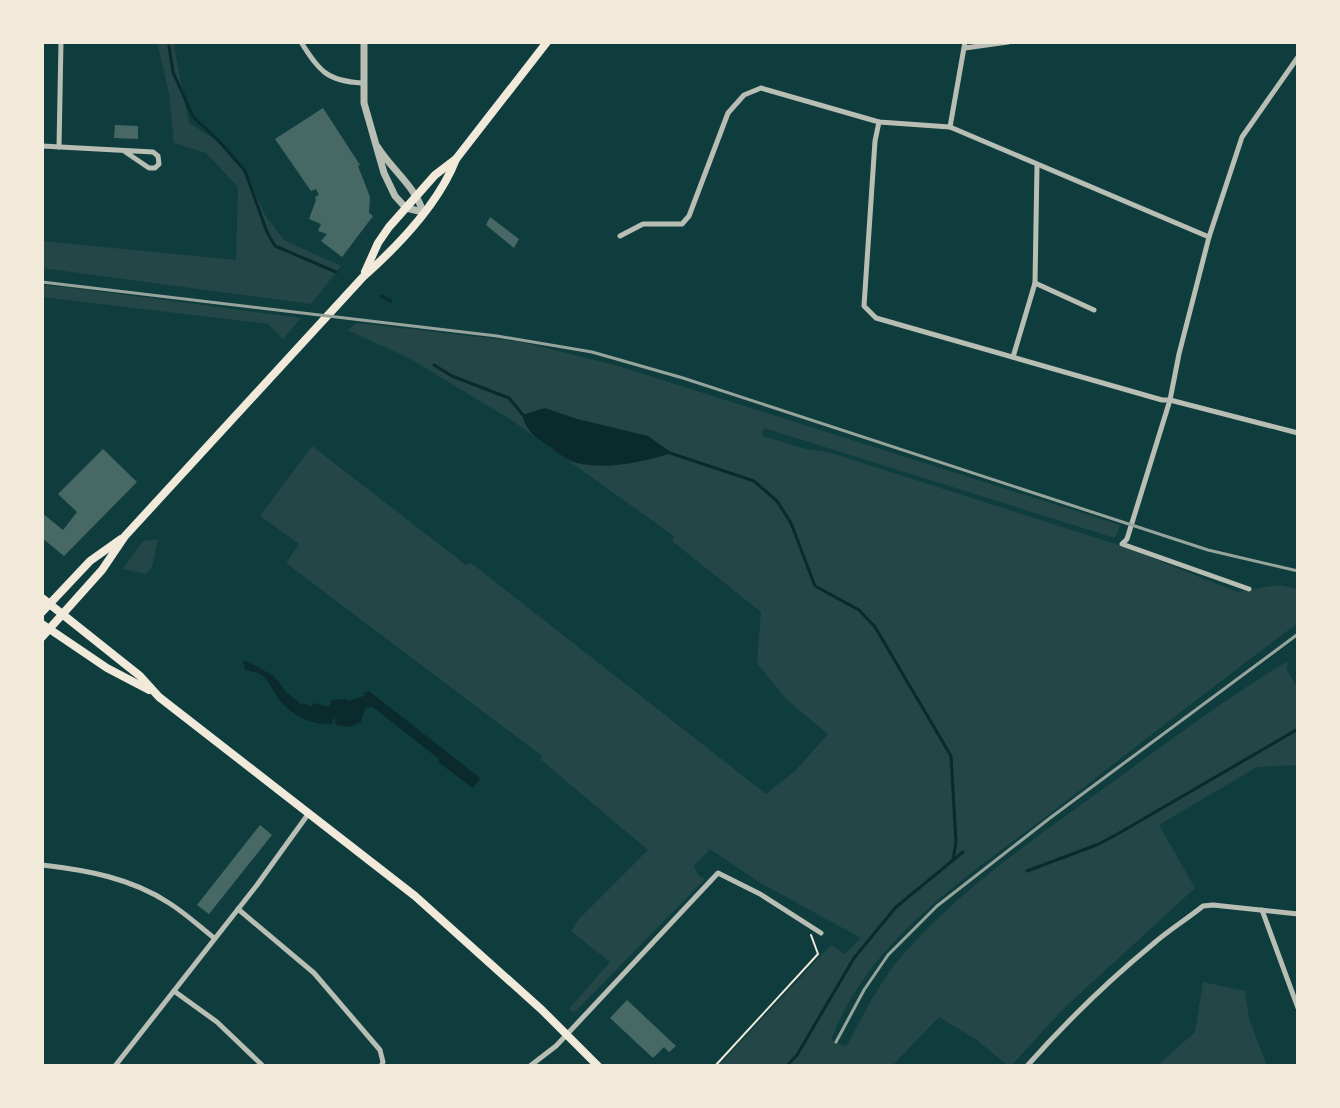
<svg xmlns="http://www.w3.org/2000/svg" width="1340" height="1108" viewBox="0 0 1340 1108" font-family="'Exo 2',sans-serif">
  <rect width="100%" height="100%" fill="#0f3d3e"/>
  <g fill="#244646">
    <path d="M157,42h16l16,81 24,15 31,30 21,47 19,25 57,26 -30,38 -269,-36v-27l194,19 2,-73 -32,-34 -32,-10 -5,-50z"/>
    <path d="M42,285l23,2 236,31 -18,21 -15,-15 -226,-27z"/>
    <path d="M357,323l165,19 96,24 502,159 -5,13 -351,-110 -2,8 44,13 22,3 297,95 112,45 41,-7 20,4v34c-78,58 -155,118 -232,178 -86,68 -195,132 -235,239l15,7c16,-29 30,-59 50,-84 58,-70 138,-124 211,-177 60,-43 118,-87 181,-125l-1,9 11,19v76l-41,2 -98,58 36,63 -133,122 -51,56h-3l-31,-26 -38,-23 -47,49h-174l113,-121 14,9 16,-16 -102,-56 -49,-33 -16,17 4,9 7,4 -131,134 -5,-4 41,-47 -39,-31 7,-11 70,-70 -108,-91 2,-3 -256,-193 13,-19 -39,-28 52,-70 154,119 5,-2 295,231 30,-24 32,-36 -41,-34 -30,-37 4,-51 -89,-71 2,-5 -161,-115 -104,-63 -62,-28z"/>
    <path d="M158,539l-6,28 -6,7 -23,-5 20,-28z"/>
    <path d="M1203,982l42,9 4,28 18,47h-110l38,-34z"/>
  </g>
  <g fill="#0a2a2b">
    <path d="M545,408l32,11 71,17 24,17c-30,9 -64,17 -95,10 -9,-2 -19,-10 -27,-16 -15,-10 -23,-15 -28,-32z"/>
    <path d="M246,661l28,15 12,16 16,13 1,-2 9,4 1,-4 17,4 1,-7 16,-1 1,2 16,-5v-3l5,-2 111,87 -7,10 -35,-26 1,-3 -66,-52 -8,1 -4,14 -11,5 -14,-2 -2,-9 -2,8c-19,2 -38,-8 -51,-22 -7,-8 -10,-19 -18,-26 -6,-5 -11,-4 -18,-6l-2,-8z"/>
  </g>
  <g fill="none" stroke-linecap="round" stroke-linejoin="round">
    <g stroke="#0a2a2b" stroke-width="3">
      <path d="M169,46l4,26 20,45 25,23 27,31 22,61 8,14 61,26"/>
      <path d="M381,296l10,5"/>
      <path d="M434,365l18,11 57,22 14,17"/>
      <path d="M670,453l84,28 23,20 14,22 24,63 44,24 16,17 76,129 5,86 -3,18"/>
      <path d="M1027,871l72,-27 22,-12 177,-103"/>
      <path d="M787,1066l10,-11 57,-97 42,-51 67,-55"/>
    </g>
  </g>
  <g fill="#486865">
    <path d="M323,108l37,57 -2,1 12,31 -1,16 4,3 -31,41 -21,-16 6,-7 -9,-3 3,-7 -12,-5 7,-19 -1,-3 4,-2 -3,-6 -5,2 -36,-52z"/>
    <path d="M115,125l23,1v13l-24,-1z"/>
    <path d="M490,217l29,22 -5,9 -28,-23z"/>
    <path d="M103,449l34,33 -73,74 -22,-18v-25l21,17 14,-18 -19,-18z"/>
    <path d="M260,825l12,10 -63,79 -12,-9z"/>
    <path d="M627,1000l49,46 -7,6 -5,-5 -11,11 -43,-40z"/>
  </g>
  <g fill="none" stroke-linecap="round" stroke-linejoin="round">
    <path stroke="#f1e9da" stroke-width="2" d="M715,1066l103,-112 -7,-19"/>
    <g stroke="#b8beb3" stroke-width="5">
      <path d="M301,42c18,29 26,39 61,41"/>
      <path d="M965,48l43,-6"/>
      <path d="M879,122l-4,19 -11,165 12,12 286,82h8l128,33"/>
      <path d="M950,127l15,-85"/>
      <path d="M42,146l111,6 5,4 1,8 -4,4h-6l-25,-17"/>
      <path d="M59,147l2,-105"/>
      <path d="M620,236l23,-12h39l7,-8 39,-103 16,-18 17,-7 118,34 71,5 259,110"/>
      <path d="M1035,283l59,27"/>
      <path d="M1013,357l22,-74 2,-117"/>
      <path d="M1249,589l-127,-45 5,-5 43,-139 9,-46 30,-117 33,-100 56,-80"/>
      <path d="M42,865c44,5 89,13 127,38 16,10 30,23 45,35"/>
      <path d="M238,909l76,64 66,77 3,12 -2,4"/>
      <path d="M1262,910l36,98"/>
      <path d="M174,991l43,31 46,44"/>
      <path d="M115,1066l142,-181 52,-72"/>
      <path d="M530,1066l26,-20 162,-173 42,21 61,39"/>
      <path d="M1027,1066c39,-44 81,-85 126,-122 16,-14 34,-25 50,-38l10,-1 85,9"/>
    </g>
    <path stroke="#b8beb3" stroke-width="7" d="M364,42v61l20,70 11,23 11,12 17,4c-8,-26 -32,-43 -46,-66"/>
    <g stroke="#f1e9da" stroke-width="8">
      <path d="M365,272l13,-29 11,-16 46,-52 21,-16 91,-117"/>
      <path d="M42,598l98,78 19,21 256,199 127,114 56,56"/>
      <path d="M42,612l48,-51 31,-22"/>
      <path d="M42,624l65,44 42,22"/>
      <path d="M42,637l60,-67 23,-34 238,-259c35,-31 76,-74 93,-118"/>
    </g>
    <g stroke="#97a49c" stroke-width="3">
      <path d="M42,282l455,54 95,16 91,26 525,172 90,21"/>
      <path d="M836,1042l28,-52 24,-35 49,-49 113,-88 248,-184"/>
    </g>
  </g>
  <rect width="1340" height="1108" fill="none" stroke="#f1e9da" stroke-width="88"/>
</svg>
